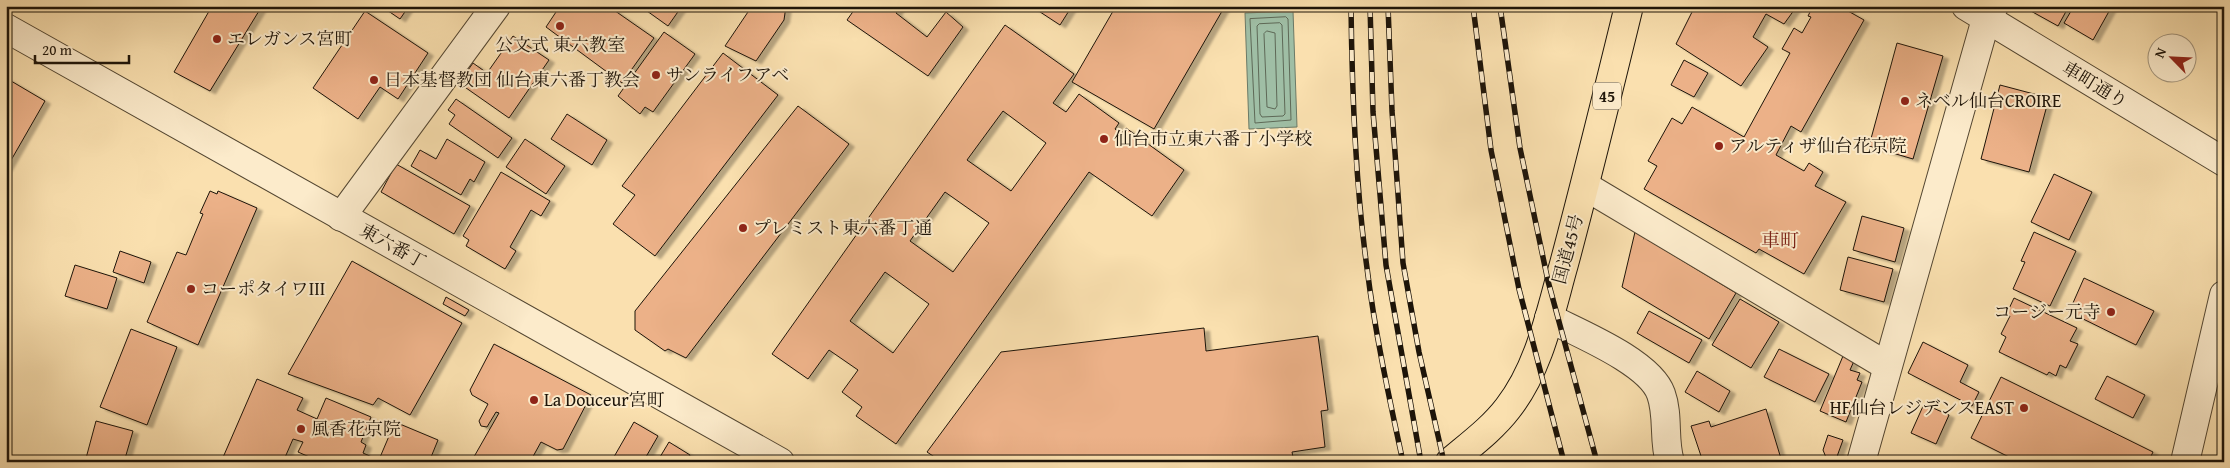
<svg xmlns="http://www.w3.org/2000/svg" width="2230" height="468" viewBox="0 0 2230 468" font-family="'Gentium Book Plus','Noto Serif JP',serif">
  <defs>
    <filter id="shadow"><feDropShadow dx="5.5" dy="3" stdDeviation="1" flood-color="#0004"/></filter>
  </defs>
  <rect width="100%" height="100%" fill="#fae0af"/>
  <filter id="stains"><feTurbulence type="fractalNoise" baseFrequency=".004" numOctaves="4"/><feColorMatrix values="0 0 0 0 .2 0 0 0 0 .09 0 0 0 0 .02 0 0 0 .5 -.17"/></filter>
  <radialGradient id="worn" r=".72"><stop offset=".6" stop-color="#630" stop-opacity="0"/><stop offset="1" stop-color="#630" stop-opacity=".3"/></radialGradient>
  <path fill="#9fbea5" stroke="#6b7a67" d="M1293,11l4,116 -48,2 -4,-116z"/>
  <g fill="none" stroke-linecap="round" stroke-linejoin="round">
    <g stroke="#5e6957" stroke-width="1">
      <path d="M1286,17l2,2 3,101 -36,3 -5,-104z"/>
      <path d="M1280,23l2,2 3,89 -2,2 -21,1 -2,-3 -3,-88 2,-2z"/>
      <path d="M1267,31l8,2 2,73 -2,3 -8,-2 -3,-73z"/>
    </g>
  </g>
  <g fill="#ecb188" stroke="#1d1409" fill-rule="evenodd" filter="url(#shadow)">
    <path d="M212,6h50l-52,85 -36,-19z"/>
    <path d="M381,6h28l-9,13z"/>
    <path d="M560,6h48l46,32 -32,45 -76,-56z"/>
    <path d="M640,6h42l-14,20z"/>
    <path d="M752,6h34l-2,14 -28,41 -31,-15z"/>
    <path d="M857,6h43l-4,7 31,24 19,-25 17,15 -35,49 -81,-56z"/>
    <path d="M1031,6h41l-12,19z"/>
    <path d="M1116,6h109l-71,123 -82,-47z"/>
    <path d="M1695,6h102l-13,18 -18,-10 -13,23 15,10 -27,39 -65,-42z"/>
    <path d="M1813,6h37l-2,5 16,9 -63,112 -10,-6 -15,29 28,16 5,-8 14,9 -8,14 31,16 -42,72 -45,-25 -3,4 -112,-64 13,-23 -9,-5 24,-43 10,6 10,-17 52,30 46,-84 -8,-4 12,-21 8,5 9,-16 -3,-1z"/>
    <path d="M2031,6h38l-11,20 -29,-16z"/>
    <path d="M2074,6h38l-19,34 -29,-17z"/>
    <path d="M365,11l63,42 -30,46 -18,-12 -22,32 -45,-31z"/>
    <path d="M1005,25l69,49 -21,29 13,9 13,-18 40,29 -4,6 6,5 5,-6 58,42 -32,46 -63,-44 -193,272 -40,-28 6,-9 -20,-15 16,-22 -29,-20 -21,29 -36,-25zM1003,111l43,32 -35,48 -44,-31zM945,192l44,31 -36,49 -43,-31zM885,272l44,32 -36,49 -43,-32z"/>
    <path d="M664,32l31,22 -42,58 -8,-5 -5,7 -22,-18z"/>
    <path d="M513,36l36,24 -40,58 -50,-35 14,-20 14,10z"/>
    <path d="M1897,43l46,13 -30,103 -44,-13z"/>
    <path d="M723,53l55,42 -123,161 -42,-32 22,-29 -13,-9z"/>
    <path d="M1684,60l24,13 -14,24 -23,-12z"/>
    <path d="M6,78l39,23 -39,68z"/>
    <path d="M2000,85l49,13 -20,74 -48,-13z"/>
    <path d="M456,99l56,39 -14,20 -49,-34 6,-9 -7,-5z"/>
    <path d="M798,106l51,38 -163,214 -18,-9 -3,2 -30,-21v-19z"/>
    <path d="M567,114l40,26 -15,25 -41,-26z"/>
    <path d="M447,139l38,23 -11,20 -4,-3 -9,16 -50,-29 9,-16 16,9z"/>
    <path d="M525,139l40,27 -19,28 -40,-27z"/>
    <path d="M396,164l74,42 -16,28 -73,-42z"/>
    <path d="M501,172l49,29 -9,15 -10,-6 -21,37 6,4 -11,18 -39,-23 3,-6 -6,-4z"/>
    <path d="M2054,174l38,18 -23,48 -38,-18z"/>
    <path d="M210,191l7,3 1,-3 39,17 -59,137 -51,-23 30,-70 9,3 17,-41 -3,-1z"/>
    <path d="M1862,216l42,12 -9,34 -42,-12z"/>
    <path d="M1635,232l101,61 -27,46 -87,-52z"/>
    <path d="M2034,232l42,19 -26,55 -37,-17 12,-27 -4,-1z"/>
    <path d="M120,251l31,11 -7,21 -31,-11z"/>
    <path d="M1848,257l45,12 -9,33 -44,-12z"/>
    <path d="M352,261l110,62 -52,92 -32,-17 -5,7 -85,-31z"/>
    <path d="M75,265l42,13 -10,31 -42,-13z"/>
    <path d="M2084,278l70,33 -18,34 -67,-33z"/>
    <path d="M446,297l23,13 -4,6 -22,-12z"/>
    <path d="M2014,298l63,30 -7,13 8,3 -12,24 -6,-3 -4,11 -7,-4 -2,3 -48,-23 7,-15 -5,-3 9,-18 -4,-1z"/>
    <path d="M1740,299l39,23 -28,46 -39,-23z"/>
    <path d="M1649,311l53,29 -13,23 -52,-30z"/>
    <path d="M1204,328l2,23 112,-15 10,74 -7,1 4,36 -33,5 2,10h-352l-15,-10 74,-100z"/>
    <path d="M131,329l46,18 -30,78 -47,-18z"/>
    <path d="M1923,342l45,23 -8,17 19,10 -7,14 -64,-33z"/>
    <path d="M494,344l97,51 -28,54 -6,1 -16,-8 -11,20h-59l28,-49 -3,-1 -9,15 -6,-1 -2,-5 9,-17 -16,-9 -2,-5z"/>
    <path d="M1779,349l50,25 -14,28 -51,-25z"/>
    <path d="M1843,356l11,5 -4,9 10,3 -3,7 5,2 -16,40 -26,-11z"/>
    <path d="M1697,371l33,20 -11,21 -34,-20z"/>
    <path d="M2107,376l38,19 -12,23 -38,-19z"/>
    <path d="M2001,377l152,75 -5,10h-129l-48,-24z"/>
    <path d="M257,379l46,19 -6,12 20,9 9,-21 45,19 -10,25 5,3 -3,8 13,6 -1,3h-62l1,-3 -16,-7 5,-10 -10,-3 -10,23h-62z"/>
    <path d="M1924,404l25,11 -13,29 -25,-11z"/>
    <path d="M1766,409l16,53h-79l-12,-36 18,-5 2,6z"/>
    <path d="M96,421l37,10 -9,31h-39z"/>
    <path d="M395,422l43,18 -9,22h-51z"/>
    <path d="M634,422l24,14 -15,26h-32z"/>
    <path d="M1828,435l15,5 -8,22 -8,-2 -4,-10z"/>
    <path d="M2222,437l2,25h-6z"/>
    <path d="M669,442l21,13 -4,7h-29z"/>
    <path d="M190,458l11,4h-12z"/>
  </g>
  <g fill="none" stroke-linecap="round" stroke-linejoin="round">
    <defs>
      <g id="minor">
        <path d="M1966,6l258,156"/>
        <path d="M6,28l774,434"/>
        <path d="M1585,186l302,180"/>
        <path d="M341,217l155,-211"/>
        <path d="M1549,318c29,15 101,44 112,76 8,22 2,46 9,68"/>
        <path d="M1861,462l110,-390 15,-53 8,-13"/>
        <path d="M2185,462l39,-167"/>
      </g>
      <path id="highway" d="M1450,462c20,-17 42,-33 58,-54 32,-41 42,-95 56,-144 23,-86 44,-172 65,-258"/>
    </defs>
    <use href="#minor" stroke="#544732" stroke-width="30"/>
    <use href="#highway" stroke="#1d1409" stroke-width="30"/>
    <use href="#minor" stroke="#fcebcb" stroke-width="28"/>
    <use href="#highway" stroke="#fae0af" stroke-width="28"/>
    <defs>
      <g id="rail">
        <path d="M1351,6c1,87 4,176 16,262 8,65 22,129 36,194"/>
        <path d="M1370,6l3,106 13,153 35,197"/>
        <path d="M1388,6l4,105 11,152 16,89 25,110"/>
        <path d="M1473,6l18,144 28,139 45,173"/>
        <path d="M1500,6l20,142 28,133 49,181"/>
      </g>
    </defs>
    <use href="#rail" stroke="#1d1409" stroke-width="5.5"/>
    <use href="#rail" stroke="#fcebcb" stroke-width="4" stroke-dasharray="11" stroke-linecap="butt"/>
  </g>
  <g fill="#8f2418" stroke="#fcebcb" stroke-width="2">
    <circle cx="560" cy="26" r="5"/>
    <circle cx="217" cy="39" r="5"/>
    <circle cx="656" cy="75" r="5"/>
    <circle cx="374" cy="80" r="5"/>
    <circle cx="1905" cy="101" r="5"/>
    <circle cx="1104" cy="139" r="5"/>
    <circle cx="1719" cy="146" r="5"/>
    <circle cx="743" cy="228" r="5"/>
    <circle cx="191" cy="289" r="5"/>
    <circle cx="2111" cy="312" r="5"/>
    <circle cx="534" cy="400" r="5"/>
    <circle cx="2024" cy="408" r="5"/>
    <circle cx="301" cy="429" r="5"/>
  </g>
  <g text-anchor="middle" stroke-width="4" stroke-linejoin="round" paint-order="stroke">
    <rect fill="#fcebcb" stroke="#605443" stroke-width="1" x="1593" y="82.5" width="28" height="27" rx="4"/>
    <g font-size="16" font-weight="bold" fill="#1d1409">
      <text x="1607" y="102">45</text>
    </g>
    <g font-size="18" fill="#1d1409" stroke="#fcebcb" text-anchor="start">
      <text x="227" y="45">エレガンス宮町</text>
      <text x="560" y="51" text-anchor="middle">公文式 東六教室</text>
      <text x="666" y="81">サンライフアベ</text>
      <text x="384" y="86">日本基督教団 仙台東六番丁教会</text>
      <text x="1915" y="107">ネベル仙台CROIRE</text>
      <text x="1114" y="145">仙台市立東六番丁小学校</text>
      <text x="1729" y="152">アルティザ仙台花京院</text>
      <text x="753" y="234">プレミスト東六番丁通</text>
      <text x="201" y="295">コーポタイワIII</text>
      <text x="2101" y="318" text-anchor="end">コージー元寺</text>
      <text x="544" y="406">La Douceur宮町</text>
      <text x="2014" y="414" text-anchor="end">HF仙台レジデンスEAST</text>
      <text x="311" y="435">風香花京院</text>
    </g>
    <g font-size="18" fill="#1d1409" stroke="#fcebcb">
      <text transform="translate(2095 85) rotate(31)" y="6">車町通り</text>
      <text transform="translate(393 246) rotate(29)" y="6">東六番丁</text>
      <text transform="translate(1568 249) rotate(-75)" y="6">国道45号</text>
    </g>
    <g font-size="19" fill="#7a1f14" stroke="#fcebcb">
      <text x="1780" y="247">車町</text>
    </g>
  </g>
  <rect width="2230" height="468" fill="none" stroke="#fae0af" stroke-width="25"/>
  <rect x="8" y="8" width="2215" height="453" fill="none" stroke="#1d1409" stroke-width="2.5"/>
  <rect x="12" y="12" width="2205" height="443" fill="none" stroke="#1d1409"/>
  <g transform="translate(2172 58) rotate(294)"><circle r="24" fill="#fcebcb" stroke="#a3957d"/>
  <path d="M0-4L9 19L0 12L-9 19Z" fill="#8f2418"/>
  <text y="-8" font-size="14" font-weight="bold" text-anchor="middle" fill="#1d1409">N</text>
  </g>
  <path d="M35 55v8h94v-8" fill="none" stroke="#1d1409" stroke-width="2.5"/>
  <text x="42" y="55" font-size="15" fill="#1d1409" stroke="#fcebcb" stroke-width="4" paint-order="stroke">20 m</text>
  <rect width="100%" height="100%" filter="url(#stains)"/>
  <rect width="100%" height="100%" fill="url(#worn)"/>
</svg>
